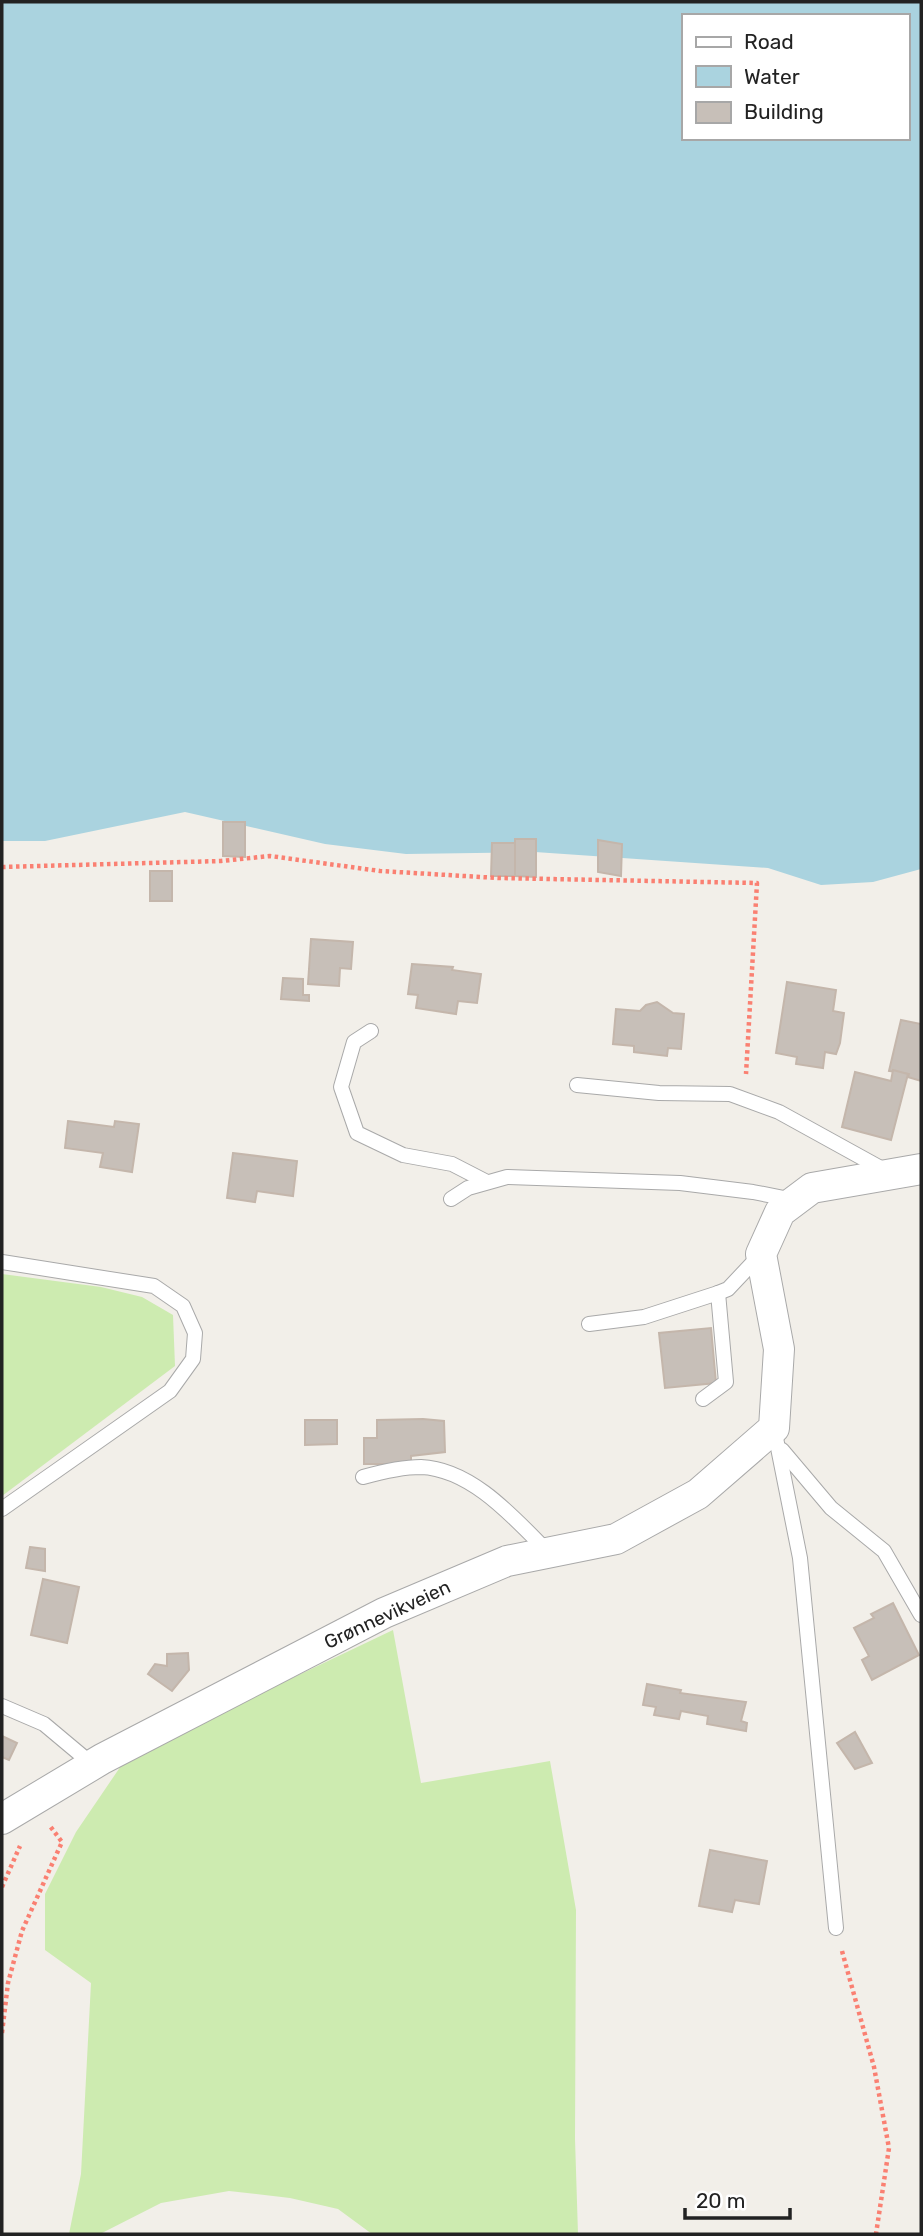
<svg xmlns="http://www.w3.org/2000/svg" width="923" height="2236" viewBox="0 0 923 2236" font-family="Rubik,sans-serif">
  <rect width="100%" height="100%" fill="#f2efe9"/>
  <g fill="#cdebb0">
    <path d="M2,1274l99,13 41,10 31,18 2,51 -173,130z"/>
    <path d="M393,1630l28,153 129,-22 26,149 -1,229 3,95h-206l-34,-25 -48,-11 -61,-7 -68,12 -61,31h-31l12,-60 10,-191 -46,-33v-56l31,-62 51,-75z"/>
  </g>
  <path fill="#aad3df" fill-rule="evenodd" d="M2,2h919v867l-48,13 -52,3 -53,-17 -233,-16 -129,2 -81,-10 -140,-32 -140,29h-43zM683,16h224v122h-224z"/>
  <g fill="#c7bfb8" stroke="#c4b6ab" stroke-width="2">
    <path d="M223,822h22v35l-22,-1z"/>
    <path d="M515,839h21v38l-21,-1z"/>
    <path d="M598,840l24,4 -1,32 -23,-4z"/>
    <path d="M492,843h23v33h-24z"/>
    <rect x="150" y="871" width="22" height="30"/>
    <path d="M311,939l42,3 -2,27 -11,-1 -1,18 -31,-2z"/>
    <path d="M412,964l41,3 -1,3 29,4 -4,29 -19,-2 -2,13 -40,-6 2,-13 -10,-1z"/>
    <path d="M283,978l20,1v16h6v6l-28,-2z"/>
    <path d="M787,982l49,8 -3,21 11,2 -4,30 -4,11 -11,-2 -2,16 -27,-4 1,-7 -21,-4z"/>
    <path d="M657,1002l16,11 11,1 -3,35 -13,-1 -1,8 -33,-4v-6l-21,-2 3,-35 24,2 6,-6z"/>
    <path d="M901,1020l20,4v57l-13,-4 1,-3 -20,-3z"/>
    <path d="M893,1070l15,4 -17,66 -49,-13 13,-55 36,9z"/>
    <path d="M68,1121l46,6 1,-6 24,3 -7,48 -32,-5 3,-14 -38,-5z"/>
    <path d="M233,1153l64,8 -4,35 -36,-5 -2,11 -28,-4z"/>
    <path d="M711,1328l5,55 -51,5 -6,-55z"/>
    <path d="M423,1419l21,2 1,31 -34,4v8h-47v-26h13v-18z"/>
    <path d="M305,1420h32v24l-32,1z"/>
    <path d="M30,1547l15,2v22l-19,-3z"/>
    <path d="M43,1579l36,8 -12,56 -36,-8z"/>
    <path d="M893,1603l26,52 -47,25 -10,-20 7,-4 -15,-28 20,-10 -3,-4z"/>
    <path d="M188,1653l1,17 -17,21 -24,-17 7,-10 12,2v-12z"/>
    <path d="M647,1684l34,6 -1,3 66,9 -5,19 6,2 -1,8 -39,-7 1,-8 -27,-5 -2,8 -25,-4 2,-8 -13,-2z"/>
    <path d="M855,1732l17,31 -17,6 -18,-26z"/>
    <path d="M2,1736l15,7 -8,17 -7,-3z"/>
    <path d="M710,1850l57,11 -8,43 -24,-4 -3,12 -33,-6z"/>
  </g>
  <g fill="none" stroke-linecap="round" stroke-linejoin="round">
    <defs>
      <g id="service">
        <path d="M371,1031l-17,11 -13,45 16,46 46,22 49,9 35,18"/>
        <path d="M577,1085l82,8 71,1 49,18 107,59"/>
        <path d="M451,1199l17,-11 39,-11 173,6 73,9 41,8"/>
        <path d="M2,1262l152,24 29,20 12,27 -2,26 -23,32 -168,118"/>
        <path d="M589,1324l55,-7 74,-24 10,-4 32,-34"/>
        <path d="M703,1399l23,-17 -8,-89"/>
        <path d="M774,1428l26,130 36,370"/>
        <path d="M782,1450l49,58 53,43 37,64"/>
        <path d="M363,1477c18,-5 38,-10 58,-10 51,2 94,52 127,85"/>
        <path d="M2,1706l42,18 49,41"/>
      </g>
      <path id="minor" d="M2,1819l100,-60 282,-146 123,-52 109,-22 82,-45 76,-66 5,-79 -18,-95 19,-42 32,-24 109,-19"/>
    </defs>
    <use href="#service" stroke="#a9a9a9" stroke-width="16"/>
    <use href="#minor" stroke="#a9a9a9" stroke-width="32"/>
    <g stroke="#fa8072" stroke-width="4.5" stroke-dasharray="3.5 3.5" stroke-linecap="butt">
      <path d="M2,867l219,-6 49,-5 110,15 118,7 259,5 -11,191"/>
      <path d="M2,1887l18,-41"/>
      <path d="M842,1951l32,116 15,81 -13,86"/>
      <path d="M2,2033l6,-50 14,-52 40,-89 -12,-16"/>
    </g>
    <use href="#service" stroke="#fff" stroke-width="14"/>
    <use href="#minor" stroke="#fff" stroke-width="30"/>
  </g>
  <g text-anchor="middle" stroke-width="7" stroke-linejoin="round" paint-order="stroke">
    <g font-size="19" fill="#222" stroke="#fff">
      <text transform="translate(387 1614) rotate(-25)" y="7">Grønnevikveien</text>
    </g>
  </g>
  <rect width="923" height="2236" fill="none" stroke="#222222" stroke-width="7"/>
  <rect x="682" y="14" width="228" height="126" fill="#ffffff" stroke="#a7a7a7" stroke-width="2"/>
  <rect x="696" y="37" width="35" height="10" fill="#ffffff" stroke="#a7a7a7" stroke-width="2"/>
  <text x="744" y="49" font-size="21" fill="#222222">Road</text>
  <rect x="696" y="66" width="35" height="21" fill="#aad3df" stroke="#a7a7a7" stroke-width="2"/>
  <text x="744" y="84" font-size="21" fill="#222222">Water</text>
  <rect x="696" y="102" width="35" height="21" fill="#c7bfb8" stroke="#a7a7a7" stroke-width="2"/>
  <text x="744" y="119" font-size="21" fill="#222222">Building</text>
  <path d="M685 2208v10h105v-10" fill="none" stroke="#222222" stroke-width="3.5"/>
  <text x="696" y="2208" font-size="21" fill="#222222" stroke="#ffffff" stroke-width="5" paint-order="stroke">20 m</text>
</svg>
